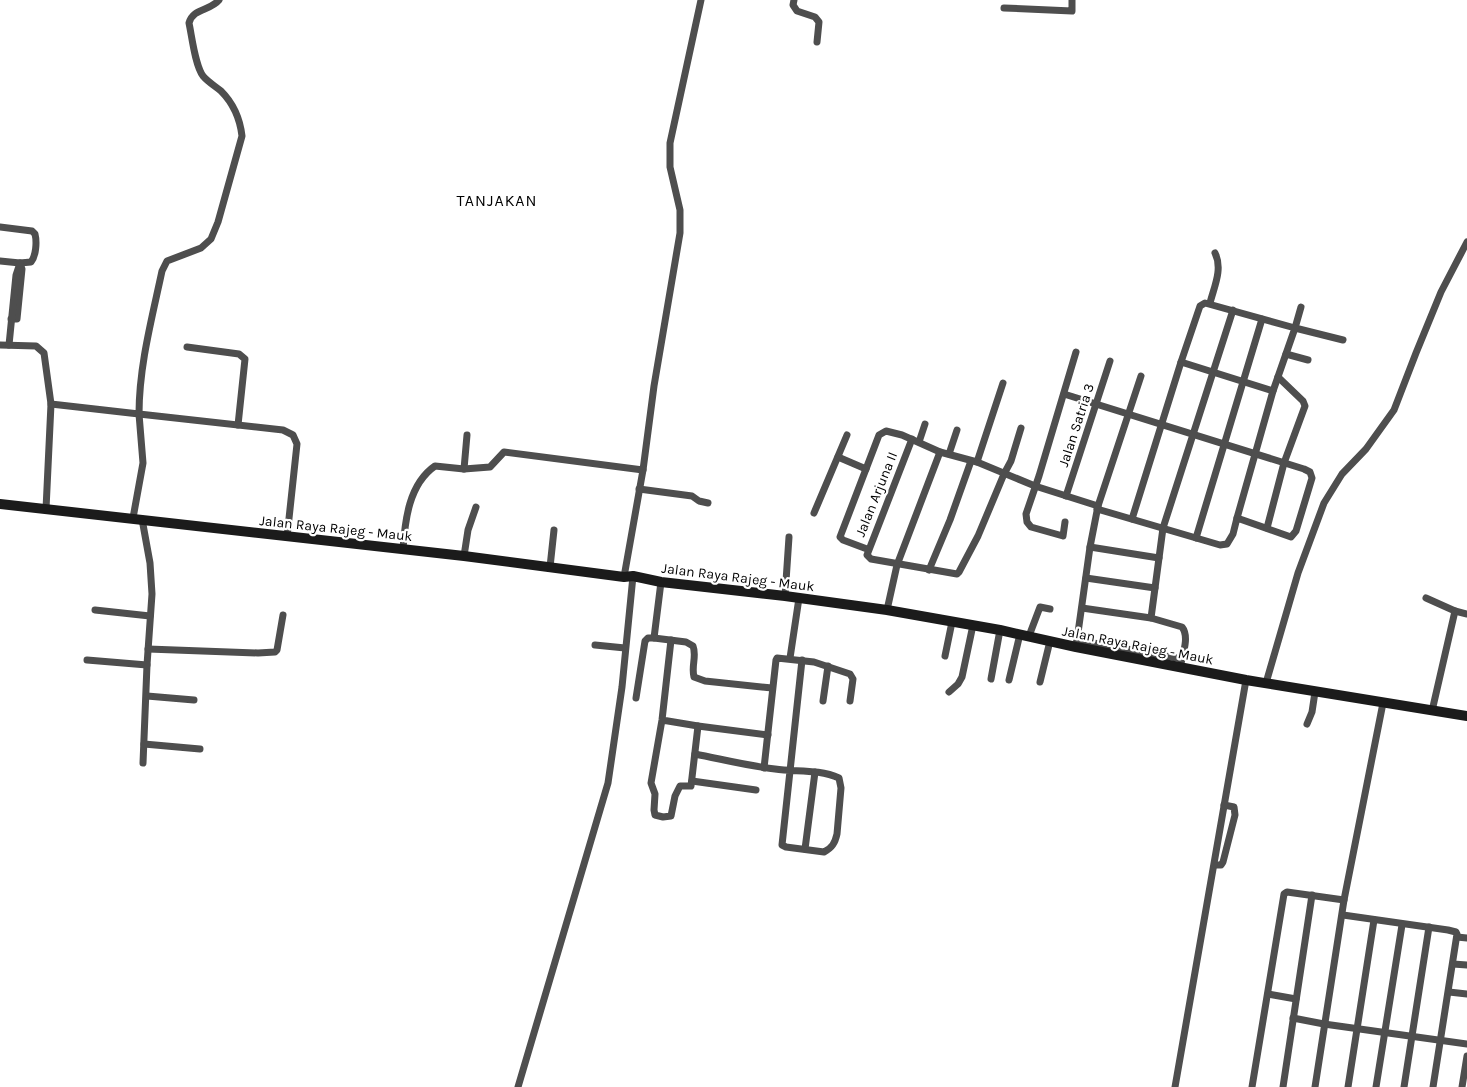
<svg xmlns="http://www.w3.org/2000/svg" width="1467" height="1087" viewBox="0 0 1467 1087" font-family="Karla,sans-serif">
  <rect width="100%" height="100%" fill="#fff"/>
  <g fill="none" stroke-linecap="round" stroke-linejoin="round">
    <g stroke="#4e4e4e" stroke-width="7">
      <path d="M794,0l-1,5 4,6 18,6 4,5 -2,20"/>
      <path d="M1004,8l68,3v-11"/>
      <path d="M0,227l32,4 3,3c2,8 1,22 -4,28l-11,1 -20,-2"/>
      <path d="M1210,303c4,-16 13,-34 5,-50"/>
      <path d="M1301,307l-6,21 48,12"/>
      <path d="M11,319h6l5,-50 -2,-6"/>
      <path d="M0,345l36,1 8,7 7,51 -5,105"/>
      <path d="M9,345l7,-70 4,-12"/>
      <path d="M187,347l52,7 6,5 -7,66"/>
      <path d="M1286,354l22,6"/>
      <path d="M1181,362l92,29"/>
      <path d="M1064,394l240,75 6,3 2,6 -16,53 -5,6 -54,-19 -4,16 -6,10 -7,1 -123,-36"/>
      <path d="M51,404l88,10c0,-48 13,-96 23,-143l5,-10 34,-13 10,-9 7,-17 24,-86c-2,-17 -9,-33 -21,-45 -6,-5 -13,-9 -18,-15 -8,-11 -11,-39 -14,-53 4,-15 21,-12 30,-23"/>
      <path d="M912,439l-45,116 4,4 86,15 2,-2 19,-36 26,-62 7,-13 10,-33"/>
      <path d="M919,442l6,-18"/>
      <path d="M949,454l8,-24"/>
      <path d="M838,457l28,12"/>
      <path d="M977,462l26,-79"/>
      <path d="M464,469l3,-34"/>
      <path d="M639,489l53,7 7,5 9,2"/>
      <path d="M1066,496l44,-135"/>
      <path d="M814,513l33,-78"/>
      <path d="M133,518l10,-55 -4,-49 144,16 10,5 4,9 -10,93"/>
      <path d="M142,519l8,44 2,31 -5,71 -4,98"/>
      <path d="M1132,519l49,-157 19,-56 5,-3 90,25 -22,63 -36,127"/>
      <path d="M1065,522l-2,14 -32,-9 -4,-5 -1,-8 13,-38 37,-124"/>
      <path d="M1267,528l17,-65 21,-57 -2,-5 -25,-24"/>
      <path d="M1196,538l66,-219"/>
      <path d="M1090,547l69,11"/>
      <path d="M403,549c2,-29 6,-65 32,-83l29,3 26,-2 14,-15 139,18"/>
      <path d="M867,549l-24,-9 -3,-3 39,-102 7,-4 16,4 38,17 37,10 58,24 63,20"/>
      <path d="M464,556l4,-26 8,-23"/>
      <path d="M550,567l4,-37"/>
      <path d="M929,570l21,-50 21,-59"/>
      <path d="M624,577l19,-107 11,-84 26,-153v-23l-10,-43v-24l31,-143"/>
      <path d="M1086,578l69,10"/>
      <path d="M661,582l-7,56 32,4 7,4c4,10 -2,20 1,31l11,4 67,7"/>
      <path d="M785,596l4,-59"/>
      <path d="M1426,598l29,13 12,3"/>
      <path d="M1082,608l69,10"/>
      <path d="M95,610l55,6"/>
      <path d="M887,610l10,-45 43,-113"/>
      <path d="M1029,636l11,-29 10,2"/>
      <path d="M1077,640l105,19"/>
      <path d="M595,645l30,3"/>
      <path d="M1076,647l14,-100 8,-41 43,-130"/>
      <path d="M148,649l110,4 17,-1 2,-2 6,-35"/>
      <path d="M945,656l7,-34"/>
      <path d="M790,658l9,-60"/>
      <path d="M87,660l60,5"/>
      <path d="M1180,668c2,-12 10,-31 2,-41l-31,-9 12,-90 70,-218"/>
      <path d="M991,679l9,-49"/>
      <path d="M1009,680l11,-46"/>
      <path d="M1040,682l10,-41"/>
      <path d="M1266,683l32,-110 26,-70 18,-29 24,-25 28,-39 22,-57 25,-61 26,-50"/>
      <path d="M949,692l9,-8 4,-7 11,-52"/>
      <path d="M147,696l47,4"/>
      <path d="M636,698l9,-57 3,-3h6"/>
      <path d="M823,701l5,-35"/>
      <path d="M1432,711l23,-100"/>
      <path d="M662,720l36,6 -7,60h-11l-5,10 -4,20 -8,1 -8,-2 -1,-5 1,-16 -4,-11 11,-63 9,-80"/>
      <path d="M1307,724l5,-12 3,-20"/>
      <path d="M698,726l70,9"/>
      <path d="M144,744l56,5"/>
      <path d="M695,754c26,5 53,12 80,15 21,3 44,0 64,9l2,10 -4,46c-2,9 -5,14 -13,18l-38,-5 -4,-2 20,-185"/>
      <path d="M764,768l12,-108 1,-2 37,4 36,12 3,5 -3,22"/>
      <path d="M692,781l64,9"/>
      <path d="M805,849l10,-77"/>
      <path d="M1215,865h6l2,-3 12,-47 -1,-8 -10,-2"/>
      <path d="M1343,915l105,15 8,2 1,2 -24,153"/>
      <path d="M1457,937l10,1"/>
      <path d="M1453,964l14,1"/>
      <path d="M1449,992l18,2"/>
      <path d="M1268,994l28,5"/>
      <path d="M1293,1018l31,6 143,20"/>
      <path d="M518,1087l90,-304 14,-96 11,-111"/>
      <path d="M1175,1087l71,-407"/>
      <path d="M1252,1087l32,-193 3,-2 57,8"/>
      <path d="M1283,1087l29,-192"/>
      <path d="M1315,1087l29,-187 39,-197"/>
      <path d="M1348,1087l26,-167"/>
      <path d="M1376,1087l26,-162"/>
      <path d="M1404,1087l25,-160"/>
      <path d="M1462,1087l5,-31"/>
    </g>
    <path stroke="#1b1b1b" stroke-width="10" d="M0,504l464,52 160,21 9,-1 28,6 124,14 102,14 113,20 76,17 170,33 221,36"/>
  </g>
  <g text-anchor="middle" stroke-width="4.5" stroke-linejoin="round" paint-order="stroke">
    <g font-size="14" fill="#000" stroke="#fff">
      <text transform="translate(1076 425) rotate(-72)" y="5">Jalan Satria 3</text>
      <text transform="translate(876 494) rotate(-68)" y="5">Jalan Arjuna II</text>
      <text transform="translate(336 528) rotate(6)" y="5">Jalan Raya Rajeg - Mauk</text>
      <text transform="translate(738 577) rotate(7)" y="5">Jalan Raya Rajeg - Mauk</text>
      <text transform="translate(1138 645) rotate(11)" y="5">Jalan Raya Rajeg - Mauk</text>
    </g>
    <g font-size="16" letter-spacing="1" fill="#000" stroke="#fff">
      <text x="497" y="206">TANJAKAN</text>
    </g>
  </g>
</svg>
